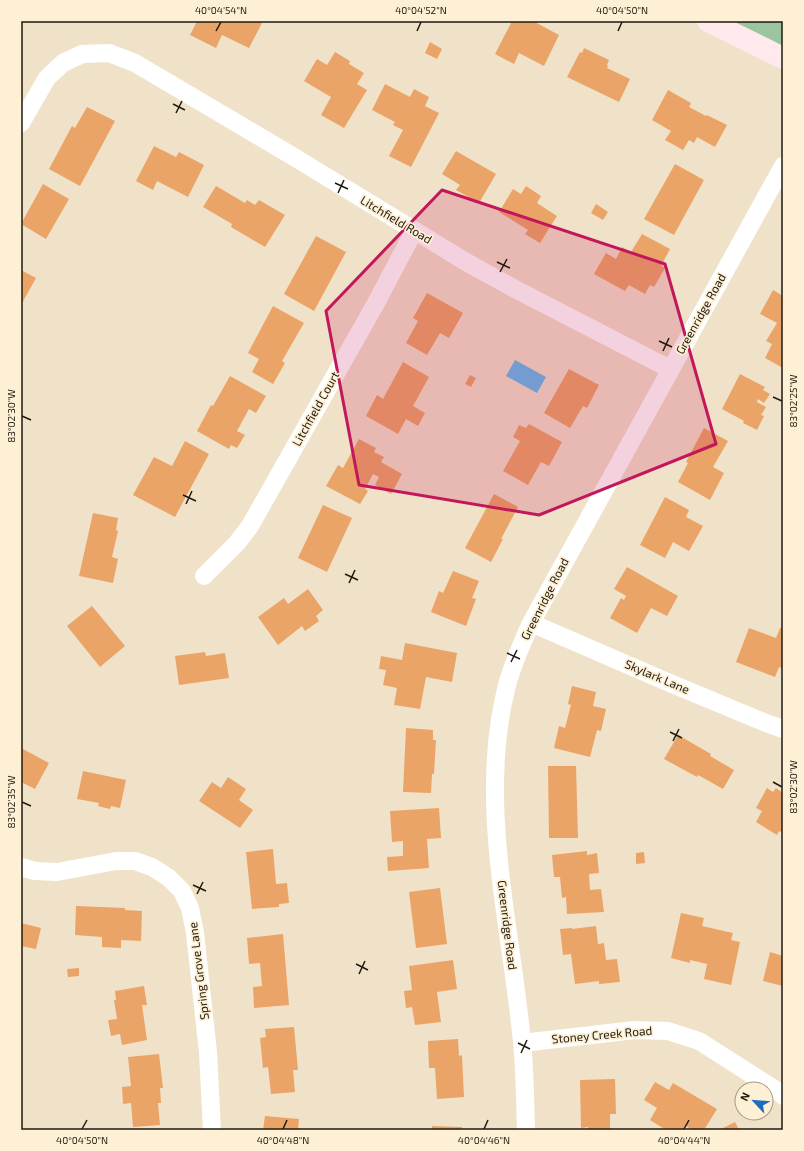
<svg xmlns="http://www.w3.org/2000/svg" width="804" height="1151" viewBox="0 0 804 1151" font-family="'Exo 2',sans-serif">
  <rect width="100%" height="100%" fill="#f0e2c8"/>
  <path fill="#9bc5a0" d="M708,21h75v38z"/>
  <path fill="#61bdef" d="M515,360l31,17 -9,16 -31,-17z"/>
  <g fill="#eaa468">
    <path d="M197,21h61l4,2 -13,25 -27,-13 -6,13 -26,-13z"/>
    <path d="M512,21h21l26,14 -15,31 -25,-13 -5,11 -19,-10z"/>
    <path d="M430,42l12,7 -5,10 -12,-6z"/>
    <path d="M584,48l25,12 -2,5 1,1 -1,2 23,11 -11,23 -52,-25 13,-25 2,1z"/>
    <path d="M335,52l15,9 -1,3 15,9 -7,11 10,6 -23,38 -23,-13 10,-18 -27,-16 13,-22 10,6z"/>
    <path d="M385,84l25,13 4,-8 15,8 -4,9 14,7 -28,54 -22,-11 14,-26 -10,-5 2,-3 -23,-12z"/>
    <path d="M668,90l23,13 -2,4 17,9 1,-1 20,10 -12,22 -18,-10 -3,6 -5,-3 -6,10 -18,-10 6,-9 -19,-11z"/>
    <path d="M87,107l28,14 -35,65 -31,-17 23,-43 3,2z"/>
    <path d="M154,146l22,11 3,-5 25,13 -16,32 -31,-16 -4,9 -17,-9z"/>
    <path d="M456,151l40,23 -17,29 -23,-13 4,-5 -18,-11z"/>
    <path d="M675,164l29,16 -30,55 -30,-16z"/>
    <path d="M43,184l26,15 -23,40 -25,-15z"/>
    <path d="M216,186l29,17 2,-3 8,5 4,-5 26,15 -20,32 -34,-20 1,-3 -29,-17z"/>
    <path d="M526,186l15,10 -4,7 20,13 -17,27 -15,-9 3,-4 -29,-18 14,-23 8,5z"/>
    <path d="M596,204l12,8 -5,8 -12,-7z"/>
    <path d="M642,234l28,15 -9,17 4,2 -11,19 -4,-2 -5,9 -16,-9 -4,6 -31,-17 12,-21 10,6 6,-12 9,5z"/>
    <path d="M316,236l30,16 -32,59 -30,-17z"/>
    <path d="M21,270l15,8 -15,27z"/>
    <path d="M773,290l10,6v72l-18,-10 7,-14 -6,-3 11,-18 -17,-9z"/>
    <path d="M427,293l36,20 -14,25 -9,-5 -13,22 -21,-12 12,-22 -5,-3z"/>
    <path d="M273,306l31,17 -22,38 3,2 -12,21 -21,-12 7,-13 -11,-6z"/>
    <path d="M403,362l26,15 -16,29 12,7 -7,13 -12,-7 -8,15 -32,-18 11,-21 6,4z"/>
    <path d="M569,369l30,16 -12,23 -4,-2 -13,22 -26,-15z"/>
    <path d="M740,374l25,13 -2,3 7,4 -6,9 -6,-4 -1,3 9,5 -5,8 3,1 -7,14 -14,-7 1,-2 -22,-12z"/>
    <path d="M470,375l6,3 -5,9 -6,-3z"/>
    <path d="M230,376l36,20 -10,17 -7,-4 -12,22 8,4 -8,13 -6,-3 -2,4 -32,-18 14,-26 2,1z"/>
    <path d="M529,424l33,18 -13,24 -8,-4 -13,23 -25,-14 17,-30 -7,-4 6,-12 7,3z"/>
    <path d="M704,428l24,13 -15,26 11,6 -14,27 -32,-18 10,-19 -2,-1z"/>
    <path d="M359,439l17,9 -2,4 10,5 -3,5 21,12 -11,20 -16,-9 4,-8 -6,-3 -8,15 3,2 -8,13 -34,-18 12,-21 5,3z"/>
    <path d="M185,441l24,13 -34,63 -42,-22 21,-38 18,9z"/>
    <path d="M494,494l24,13 -17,32h2l-12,23 -26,-14z"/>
    <path d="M665,497l24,13 -3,7 17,9 -14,25 -16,-9 -8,16 -25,-13z"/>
    <path d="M323,505l29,13 -25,54 -29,-14z"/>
    <path d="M93,513l25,5 -2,12 2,1 -6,26 6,2 -5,24 -34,-7z"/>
    <path d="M627,567l51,29 -11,20 -16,-8 -14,25 -27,-15 11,-20 3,2 2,-4 -12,-7z"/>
    <path d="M453,571l26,10 -7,17 4,1 -10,27 -35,-14 8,-21 4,2z"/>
    <path d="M308,589l15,21 -7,6 3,5 -14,10 -3,-5 -24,19 -20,-28 26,-19 4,6z"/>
    <path d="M92,606l33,40 -25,21 -33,-41z"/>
    <path d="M749,628l27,10 4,-10 3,1v40l-4,-2 -4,10 -39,-15z"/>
    <path d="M405,643l52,10 -5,29 -26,-5 -6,32 -26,-4 3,-17 -14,-3 3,-15 -7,-1 2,-13 21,4z"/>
    <path d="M205,652l1,4 19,-3 4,25 -50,7 -4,-29z"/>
    <path d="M572,686l24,6 -3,14 13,3 -5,22 -4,-1 -7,27 -36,-9 5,-22 6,2 6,-23 -3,-1z"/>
    <path d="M406,728l27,2v10h3l-2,34h-2l-1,19 -28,-1z"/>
    <path d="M678,735l33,19 -1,2 24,14 -11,19 -25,-14 -1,2 -33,-18z"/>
    <path d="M21,748l28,15 -14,26 -14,-7z"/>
    <path d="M548,766h28l2,72h-29z"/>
    <path d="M83,771l43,9 -6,28 -9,-2 -1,3 -12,-3 1,-3 -22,-4z"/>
    <path d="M228,777l18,12 -7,11 14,10 -13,18 -41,-27 13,-19 9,6z"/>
    <path d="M767,788l6,4 3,-4 7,5v40l-4,-2 -2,4 -21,-13 6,-11 -6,-3z"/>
    <path d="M439,808l2,30 -14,1 2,29 -41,3 -1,-14 16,-1v-15l-11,1 -2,-31z"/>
    <path d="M273,849l3,35 11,-1 2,20 -10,1v3l-27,2 -6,-57z"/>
    <path d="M587,851v4l10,-2 2,20 -10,1 1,16 11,-1 3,23 -37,2 -1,-17 -4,1 -2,-21h-6l-2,-22z"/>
    <path d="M644,852l1,11 -9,1v-11z"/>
    <path d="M440,888l7,56 -31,4 -7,-56z"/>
    <path d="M76,906l49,2v2l17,1 -1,30 -20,-1v8l-19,-1v-10l-27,-2z"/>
    <path d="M681,913l23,5 -2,8 31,7 -2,7 9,2 -9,43 -27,-6 3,-15 -17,-4v3l-19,-5z"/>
    <path d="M21,923l20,5 -5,21 -15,-3z"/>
    <path d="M596,926l2,18 6,-1 2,17 11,-1 3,23 -21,2v-3l-24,3 -4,-30 -8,1 -3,-26 12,-1v1z"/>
    <path d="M283,934l6,71 -35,3 -1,-21 9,-1 -2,-23 -11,1 -2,-26z"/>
    <path d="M770,952l13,4v30l-20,-5z"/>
    <path d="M453,960l4,29 -20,3 4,30 -26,3 -3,-18 -6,1 -2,-17 8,-1 -3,-24z"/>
    <path d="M79,968v8l-11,1 -1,-8z"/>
    <path d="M144,986l3,19h-5l5,35 -25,5 -2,-11 -9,2 -3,-16 9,-1 -3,-19h2l-1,-9z"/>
    <path d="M294,1027l4,43h-5l2,22 -24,2 -3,-27 -5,1 -3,-30 6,-1 -1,-8z"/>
    <path d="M458,1039l1,17 3,-1 2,42 -27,2 -2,-31h-6l-1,-27z"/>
    <path d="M159,1054l4,34h-3l1,15h-3l2,22 -27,2 -2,-24 -8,1 -1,-17 9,-1 -3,-29z"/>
    <path d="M615,1079l1,35h-6v16h-22v-3l-7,1 -1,-48z"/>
    <path d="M655,1082l14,8 4,-7 44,26 -13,21h-12l-6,-4 -3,4h-17l-16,-10 7,-12 -13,-8z"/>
    <path d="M265,1116l34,3 -1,11h-35z"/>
    <path d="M735,1122l4,8h-20z"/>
    <path d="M432,1126l30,1v3h-30z"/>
  </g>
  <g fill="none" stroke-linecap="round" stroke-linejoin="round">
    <g stroke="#fff" stroke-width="18">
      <path d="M21,123l26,-45 16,-15 19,-9 27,-1 26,10 154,91 177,108 49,27 155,80"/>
      <path d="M204,576l33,-33 13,-17 126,-223 38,-72"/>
      <path d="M531,623l134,58 101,42 17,6"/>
      <path d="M21,867l14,4 22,1 59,-11h19l17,6 17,11 13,13 8,17 5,25 13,119 4,78"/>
      <path d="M522,1043l113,-13 33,1 31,10 80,51 4,4"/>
      <path d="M526,1130c-1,-29 -1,-59 -4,-88 -11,-118 -45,-240 -15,-357 6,-22 15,-42 24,-62l252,-457"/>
    </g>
    <path stroke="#ffe9ec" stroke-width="22" d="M708,21l75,37"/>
  </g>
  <path fill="#c2185b" fill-opacity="0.2" stroke="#c2185b" stroke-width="3" stroke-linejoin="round" d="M442,190l223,74 51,180 -177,71 -180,-30 -33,-174z"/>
  <path fill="none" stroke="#1f1a11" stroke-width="1.5" d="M216,31l5,-9M417,31l4,-9M618,31l4,-9M173,104l12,6M176,113l6,-12M335,183l13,6M338,193l6,-13M497,262l13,6M500,272l7,-13M659,341l13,6M663,351l6,-13M773,397l9,4M22,416l9,4M183,495l13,6M186,504l6,-13M345,574l13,6M349,583l6,-13M507,653l13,6M511,662l6,-12M670,732l12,6M673,741l6,-12M773,782l9,5M22,802l9,4M193,885l13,6M197,894l6,-12M356,964l12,6M359,974l6,-13M518,1043l12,6M521,1053l6,-13M82,1129l5,-9M283,1129l4,-9M484,1129l4,-9M684,1129l5,-9"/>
  <g text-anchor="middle" stroke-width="3.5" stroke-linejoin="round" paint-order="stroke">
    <g font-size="12" fill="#1f1a11" stroke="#fef0d4">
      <text transform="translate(396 220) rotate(31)" y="4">Litchfield Road</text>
      <text transform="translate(701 314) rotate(-61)" y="4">Greenridge Road</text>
      <text transform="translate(316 409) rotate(-61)" y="4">Litchfield Court</text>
      <text transform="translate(545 599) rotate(-63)" y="4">Greenridge Road</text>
      <text transform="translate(657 677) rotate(23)" y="4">Skylark Lane</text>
      <text transform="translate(507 925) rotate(83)" y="4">Greenridge Road</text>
      <text transform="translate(199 971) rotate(-97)" y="4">Spring Grove Lane</text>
      <text transform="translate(602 1035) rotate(-5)" y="4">Stoney Creek Road</text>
    </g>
  </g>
  <rect width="804" height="1151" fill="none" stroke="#fef0d4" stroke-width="44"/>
  <g transform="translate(754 1101) rotate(296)"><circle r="19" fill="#fef0d4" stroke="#a59a86"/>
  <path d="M0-3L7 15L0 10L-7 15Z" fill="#1c6ebc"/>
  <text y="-6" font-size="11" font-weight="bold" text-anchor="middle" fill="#1f1a11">N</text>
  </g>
  <rect x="22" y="22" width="760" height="1107" fill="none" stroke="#1f1a11" stroke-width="1.5"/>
  <g font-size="10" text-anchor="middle" fill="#1f1a11">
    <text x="221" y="14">40°04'54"N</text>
    <text x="421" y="14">40°04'52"N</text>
    <text x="622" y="14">40°04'50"N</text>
    <text transform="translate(793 401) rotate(-90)" y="4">83°02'25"W</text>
    <text transform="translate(11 416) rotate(-90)" y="4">83°02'30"W</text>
    <text transform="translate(793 787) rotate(-90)" y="4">83°02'30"W</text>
    <text transform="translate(11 802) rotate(-90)" y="4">83°02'35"W</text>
    <text x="82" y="1144">40°04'50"N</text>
    <text x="283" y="1144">40°04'48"N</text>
    <text x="484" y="1144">40°04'46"N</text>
    <text x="684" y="1144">40°04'44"N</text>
  </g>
</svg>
